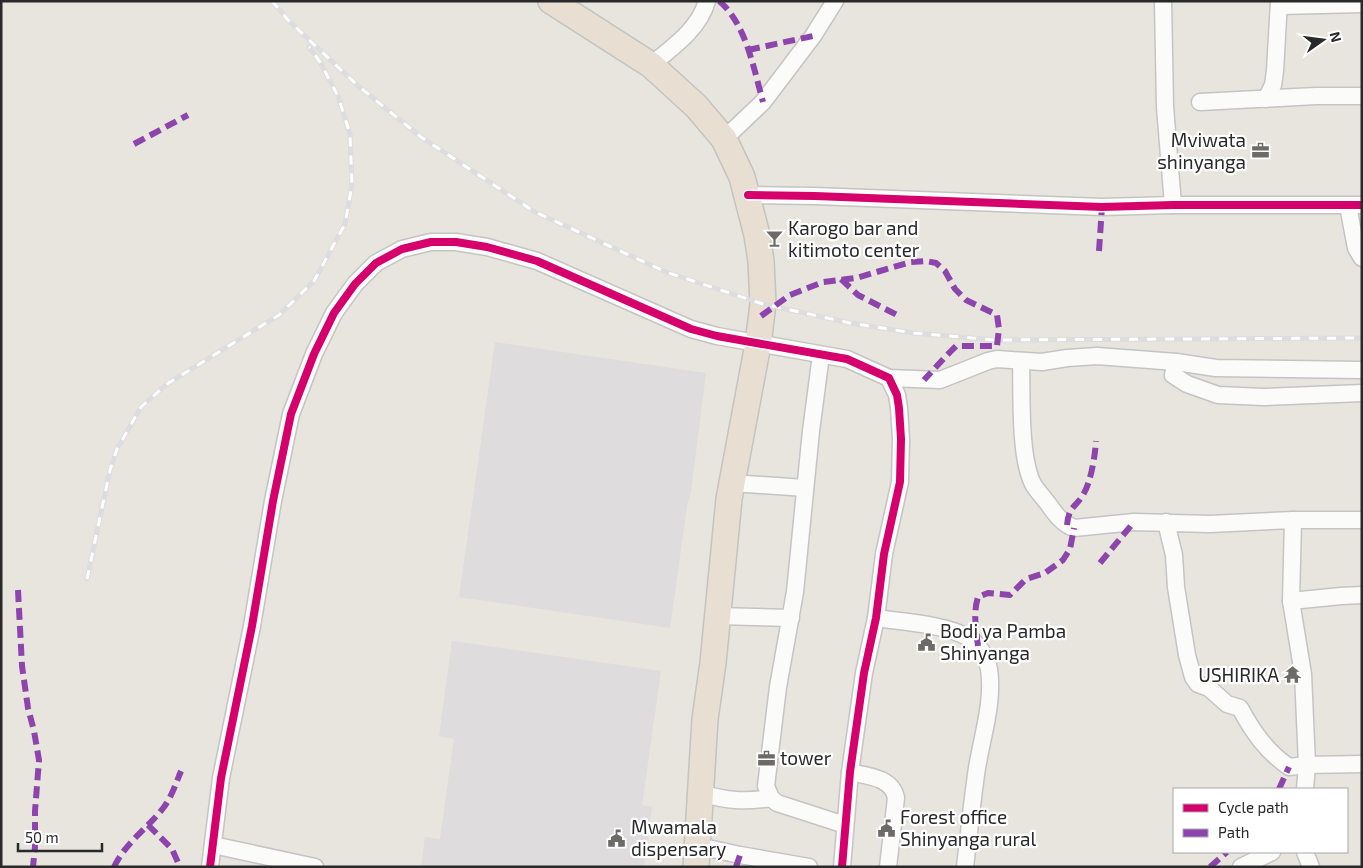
<svg xmlns="http://www.w3.org/2000/svg" width="1363" height="868" viewBox="0 0 1363 868" font-family="'Exo 2',sans-serif">
  <rect width="100%" height="100%" fill="#e7e5de"/>
  <g fill="#dedcdd">
    <path d="M495,342l211,31 -15,119 -4,14 -17,122 -211,-31z"/>
    <path d="M452,641l209,30 -19,134 10,2 -8,60h-223l4,-30 15,2 14,-100 -15,-3z"/>
  </g>
  <g fill="none" stroke-linecap="round" stroke-linejoin="round">
    <defs>
      <g id="minor">
        <path d="M1163,1l2,106 8,98"/>
        <path d="M1280,6l82,-2"/>
        <path d="M651,65c22,-18 48,-36 56,-64"/>
        <path d="M1266,99l7,-14 2,-14 4,-70"/>
        <path d="M1200,102l116,-6h46"/>
        <path d="M724,139l39,-37 50,-66 22,-35"/>
        <path d="M748,195l67,1 287,11 71,-2h189"/>
        <path d="M1348,206l8,42 6,10"/>
        <path d="M821,355l-10,76 -16,161 -17,95 -12,99 5,12 6,5 68,22"/>
        <path d="M1021,362c1,31 -2,95 12,122 4,7 11,14 16,21 7,10 14,19 25,23l60,-6 76,2 83,-4h69"/>
        <path d="M1176,362l-3,13 14,9 31,11 46,2 98,-4"/>
        <path d="M889,378l51,2 48,-19 9,-2 45,3 25,-4 30,-2 79,6 40,6 146,2"/>
        <path d="M732,483l73,5"/>
        <path d="M1293,520l-2,81 12,73 4,91 -2,24"/>
        <path d="M1166,522l8,33 2,32 11,68 6,22 5,7 11,4 18,16 13,4c13,24 26,43 49,59l18,-2 55,-1"/>
        <path d="M1291,601l50,-5 21,-1"/>
        <path d="M718,616l73,2"/>
        <path d="M876,618c26,4 70,6 93,20 10,7 18,19 20,31 5,32 -7,68 -12,99 -5,33 -8,66 -12,99"/>
        <path d="M850,772c17,4 42,5 46,26l-8,69"/>
        <path d="M701,793c26,8 43,9 70,5"/>
        <path d="M213,845l102,22"/>
        <path d="M698,846l42,9 69,12"/>
        <path d="M1305,852l6,15"/>
        <path d="M210,867l11,-89 31,-152 21,-125 18,-87 23,-60 20,-41 21,-29 21,-21 26,-14 29,-7h25l31,5 50,14 154,68 26,7 130,23 42,19 8,17 2,13 2,31 -1,43 -16,72 -8,64 -12,55 -14,99 -8,95"/>
        <path d="M1241,867l31,-15"/>
      </g>
      <path id="highway" d="M551,1l100,64 45,41 28,33 18,38 15,58 4,26 2,43 -5,40 -29,155 -16,164 -8,56 -9,148"/>
    </defs>
    <use href="#minor" stroke="#c4c4c4" stroke-width="19"/>
    <use href="#highway" stroke="#c3c3c0" stroke-width="28"/>
    <use href="#minor" stroke="#fbfbfa" stroke-width="16"/>
    <use href="#highway" stroke="#e8ded2" stroke-width="25"/>
    <defs>
      <g id="rail">
        <path d="M272,1l17,20 68,64 64,52 114,75 131,60 97,32 87,19 64,10 81,7 367,-2"/>
        <path d="M87,579l23,-109 7,-21 24,-42 26,-23 112,-69 35,-34 31,-57 7,-39 -2,-51 -12,-38 -18,-34 -11,-15"/>
      </g>
    </defs>
    <use href="#rail" stroke="#dddcde" stroke-width="5"/>
    <use href="#rail" stroke="#fff" stroke-width="3" stroke-dasharray="9" stroke-linecap="butt"/>
    <g stroke="#8e44ad" stroke-width="6" stroke-dasharray="12 6" stroke-linecap="butt">
      <path d="M719,1c27,22 35,69 44,101"/>
      <path d="M748,50l65,-14"/>
      <path d="M134,144l54,-29"/>
      <path d="M1099,251l3,-44"/>
      <path d="M841,279l17,16 41,21"/>
      <path d="M761,316l29,-21 33,-13 33,-4 55,-16 15,-1 10,2 9,8 10,18 11,11 31,15 2,14 -2,17h-41l-10,10 -22,24"/>
      <path d="M1067,525c2,-19 8,-17 16,-30 8,-13 12,-39 13,-54"/>
      <path d="M1100,563l34,-41"/>
      <path d="M18,590l4,76 6,42 6,23 5,29 -4,51v36l-2,20"/>
      <path d="M978,646c-2,-17 -5,-33 0,-49l10,-4 22,2 16,-16 19,-6 18,-13 7,-11 4,-21"/>
      <path d="M1279,789l10,-22"/>
      <path d="M148,825l24,24 8,18"/>
      <path d="M114,867c11,-24 35,-40 50,-60 8,-11 12,-24 17,-36"/>
      <path d="M736,867l4,-12"/>
      <path d="M1210,867l17,-15"/>
    </g>
    <defs>
      <g id="cycleway">
        <path d="M748,195l67,1 287,11 71,-2h189"/>
        <path d="M210,867l11,-89 31,-152 21,-125 18,-87 23,-60 20,-41 21,-29 21,-21 26,-14 29,-7h25l31,5 50,14 154,68 26,7 130,23 42,19 8,17 2,13 2,31 -1,43 -16,72 -8,64 -12,55 -14,99 -8,95"/>
      </g>
    </defs>
    <use href="#cycleway" stroke="#fff" stroke-width="11"/>
    <use href="#cycleway" stroke="#d6006c" stroke-width="8"/>
  </g>
  <defs>
    <symbol id="office-bare" viewBox="-9 -9 18 18"><path d="M-6-3h4V-5.5h4V-3h4V5H-6ZM-1-4.5V-3h2v-1.5ZM-6 0V1H6V0Z" fill="#6c6b68" stroke="#fff" stroke-width="2.5" paint-order="stroke"/></symbol>
    <symbol id="bar-bare" viewBox="-9 -9 18 18"><path d="M-6-5H6L.8 .8V4.5H3.5V6h-7V4.5H-.8V.8Z" fill="#6c6b68" stroke="#fff" stroke-width="2.5" paint-order="stroke"/></symbol>
    <symbol id="civic-bare" viewBox="-9 -9 18 18"><path d="M-.6-6.5H3V-4.5H.6V-3L4-1V1h2V6H-6V1h2V-1L-.6-3ZM-1.2 2.5V6h2.4V2.5Z" fill="#6c6b68" stroke="#fff" stroke-width="2.5" paint-order="stroke"/></symbol>
    <symbol id="temple-bare" viewBox="-9 -9 18 18"><path d="M0-6L5-2H3V0L6.5 2.5H4V6H1.5V3h-3V6H-4V2.5H-6.5L-3 0V-2H-5Z" fill="#6c6b68" stroke="#fff" stroke-width="2.5" paint-order="stroke"/></symbol>
  </defs>
  <g fill-rule="evenodd">
    <use href="#office-bare" x="1248" y="138" width="25" height="25"/>
    <use href="#bar-bare" x="762" y="226" width="25" height="25"/>
    <use href="#civic-bare" x="914" y="630" width="25" height="25"/>
    <use href="#temple-bare" x="1280" y="662" width="25" height="25"/>
    <use href="#office-bare" x="754" y="746" width="25" height="25"/>
    <use href="#civic-bare" x="874" y="816" width="25" height="25"/>
    <use href="#civic-bare" x="604" y="826" width="25" height="25"/>
  </g>
  <g text-anchor="middle" stroke-width="4.5" stroke-linejoin="round" paint-order="stroke">
    <g font-size="19" fill="#292929" stroke="#fff" text-anchor="start">
      <text x="1246" y="147" text-anchor="end">Mviwata<tspan x="1246" dy="22">shinyanga</tspan></text>
      <text x="788" y="235">Karogo bar and<tspan x="788" dy="22">kitimoto center</tspan></text>
      <text x="940" y="638">Bodi ya Pamba<tspan x="940" dy="22">Shinyanga</tspan></text>
      <text x="1279" y="682" text-anchor="end">USHIRIKA</text>
      <text x="780" y="765">tower</text>
      <text x="900" y="824">Forest office<tspan x="900" dy="22">Shinyanga rural</tspan></text>
      <text x="631" y="834">Mwamala<tspan x="631" dy="22">dispensary</tspan></text>
    </g>
  </g>
  <rect width="1363" height="868" fill="none" stroke="#292929" stroke-width="5"/>
  <rect x="1173" y="788" width="175" height="65" fill="#ffffff" stroke="#a9a9a9"/>
  <rect x="1183" y="804" width="25" height="8" fill="#d6006c" stroke="#a9a9a9"/>
  <text x="1218" y="813" font-size="15" fill="#292929">Cycle path</text>
  <rect x="1183" y="829" width="25" height="8" fill="#8e44ad" stroke="#a9a9a9"/>
  <text x="1218" y="838" font-size="15" fill="#292929">Path</text>
  <g transform="translate(1323 40) rotate(76)" stroke="#ffffff" stroke-width="4" paint-order="stroke">
  <path d="M0-4L9 19L0 12L-9 19Z" fill="#292929"/>
  <text y="-8" font-size="14" font-weight="bold" text-anchor="middle" fill="#292929">N</text>
  </g>
  <path d="M18 843v8h84v-8" fill="none" stroke="#292929" stroke-width="2.5"/>
  <text x="25" y="843" font-size="15" fill="#292929" stroke="#ffffff" stroke-width="4" paint-order="stroke">50 m</text>
</svg>
